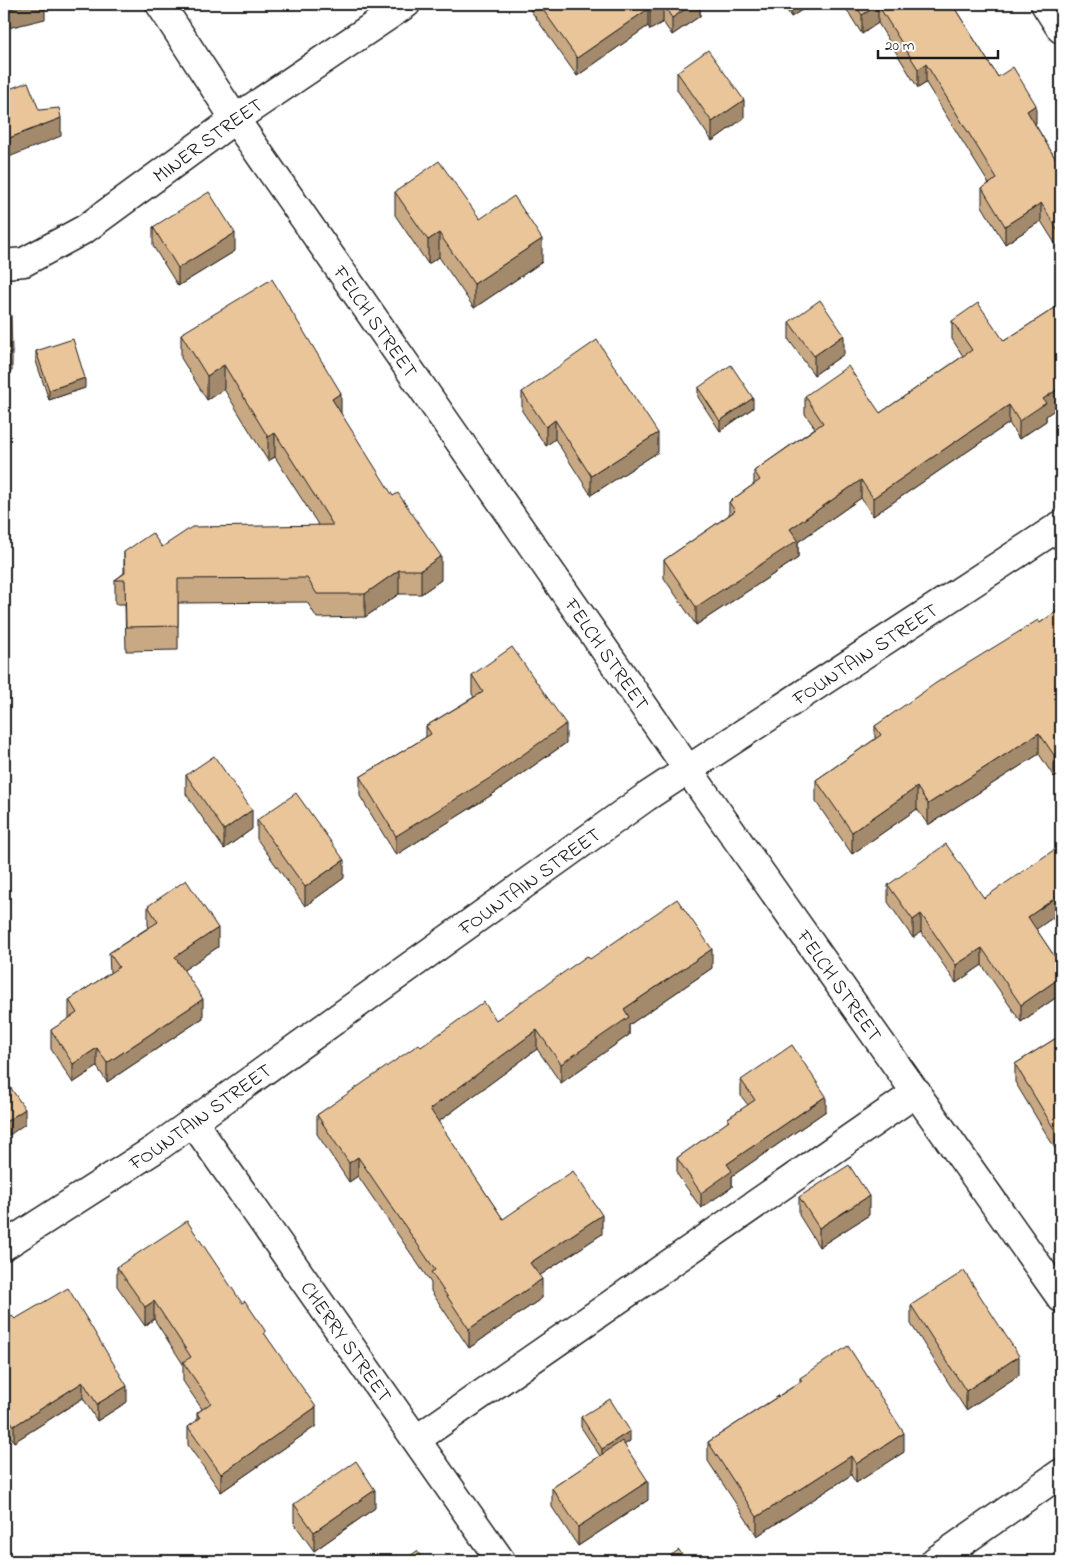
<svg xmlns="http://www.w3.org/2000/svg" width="1065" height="1565" viewBox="0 0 1065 1565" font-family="'Indie Flower',sans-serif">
  <rect width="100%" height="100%" fill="#fff"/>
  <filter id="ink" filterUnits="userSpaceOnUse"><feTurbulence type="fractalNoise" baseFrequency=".02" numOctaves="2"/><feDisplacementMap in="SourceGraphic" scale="10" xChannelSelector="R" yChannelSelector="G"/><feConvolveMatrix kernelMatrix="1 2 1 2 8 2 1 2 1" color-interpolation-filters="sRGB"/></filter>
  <g filter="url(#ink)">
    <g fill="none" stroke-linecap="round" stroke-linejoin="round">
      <defs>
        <g id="minor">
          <path id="s1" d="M160,4l75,115 484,695 342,484"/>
          <path d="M1045,4l16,25"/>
          <path id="s2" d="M4,264l20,-2 61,-33 150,-110 171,-115"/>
          <path id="s3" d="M193,1122l308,439"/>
          <path id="s4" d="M4,1246l151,-97 491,-352 415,-272"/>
          <path d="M417,1439l500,-347"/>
          <path d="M935,1561l126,-88"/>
        </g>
      </defs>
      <use href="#minor" stroke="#1c1c1c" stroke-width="31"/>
      <use href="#minor" stroke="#fff" stroke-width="28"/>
    </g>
    <g fill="#c9a984" stroke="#1c1c1c">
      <path d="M526,4h174v12l-28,19 -9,-13 -13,8 -2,-4 -71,50z"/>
      <path d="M783,4h28l-20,13z"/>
      <path d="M843,4h109l46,73 38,46 -1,1 26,44v85l-20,-32 -36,23 -23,-38v-18l7,-4 -63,-101 -8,5 -40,-65 -16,11z"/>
      <path d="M677,72l67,46 -32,23 -35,-51z"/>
      <path d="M395,192l85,27 62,43 -68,46 -35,-51 -11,7 -33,-49z"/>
      <path d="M153,227l82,24 -57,35 -25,-40z"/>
      <path d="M1061,304v101l-15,11v5l-27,18 -10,-16 -136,93 -12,-18 -63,44v16l-102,67 -32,-47v-18l65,-45v-13l25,-18v-13l61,-43 -10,-14v-18l75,17 83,-57 -11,-17v-18l52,20z"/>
      <path d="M4,315l8,38v18l-8,1z"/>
      <path d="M789,322l55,32 -30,21 -25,-35z"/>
      <path d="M181,334l160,80 100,166 -20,14h-22l-34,23 -48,1 -10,-16 -129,1v47l-52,1 -1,-47h-10v-24l9,-7v-21l195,-26 -44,-69 -7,4 -44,-72 -17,11 -26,-42z"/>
      <path d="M36,351l49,37 -36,12 -13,-39z"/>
      <path d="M698,388l55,20 -33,23 -22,-34z"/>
      <path d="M522,392l136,60 -67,43 -36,-56 -9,7 -24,-35z"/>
      <path d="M1061,608v164l-7,5 -15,-23 -111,71 -11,-16 -65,45 -36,-52v-22l59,-41v-13l165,-103z"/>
      <path d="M472,675l94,68 -76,53 -94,59 -36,-59v-19l66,-40v-11l48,-29 -2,-3z"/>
      <path d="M186,775l66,54 -28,20 -38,-55z"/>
      <path d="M257,820l87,58 -39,28 -48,-67z"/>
      <path d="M888,885l96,13 77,14 -25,17 25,37v28l-40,28 -39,-57 -26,18 -35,-51 -8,6 -25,-36z"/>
      <path d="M148,906l70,41 -35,23 20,48 -96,64 -10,-15 -24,16 -22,-34v-19l18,-11v-19l41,-27 -1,-20 40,-26 -1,-2z"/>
      <path d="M590,959l122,9 -83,57v10l-68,48 -24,-34 -99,73 65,97 99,15 -63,42 3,22 -73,50 -38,-57v-8l-73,-107 -9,6 -32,-48v-19l104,-68 75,-27z"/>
      <path d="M1061,1035v132l-5,-9v-8l-41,-68v-18z"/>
      <path d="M741,1080l85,31 -94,65v11l-31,21 -24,-34v-16l51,-36v-4l20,-13 -7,-9z"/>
      <path d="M799,1197l70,18 -50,32 -20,-32z"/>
      <path d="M117,1267l125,36 24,33 50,90 -95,66 -33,-47v-18l9,-6v-8l5,-4 -19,-28v-17l-29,-45 -9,7 -28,-40z"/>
      <path d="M911,1305l108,70 -53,35 -55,-86z"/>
      <path d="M15,1319l112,83 -30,19 -14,-23 -69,44 -8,-12 -2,1z"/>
      <path d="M800,1378l104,74 -48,31 -5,-8 -94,61 -49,-75v-19l92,-60z"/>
      <path d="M581,1417l49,24 -6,4 24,55 -70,46 -26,-39v-19l48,-32 -19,-29z"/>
      <path d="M294,1504l81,4 -61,43 -20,-28z"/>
    </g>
    <g fill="#a48a6c" stroke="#1c1c1c">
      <path d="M29,4h16v15l-41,10v-19z"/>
      <path d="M663,4v18l-13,8v-18z"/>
      <path d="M693,4h7v12l-28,19v-17z"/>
      <path d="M791,4h20l-20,13z"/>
      <path d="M878,5v18l-16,11v-19z"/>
      <path d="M648,9v17l-71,50v-18z"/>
      <path d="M926,64v19l-8,5v-19z"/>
      <path d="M744,100v18l-32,23v-19z"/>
      <path d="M1036,105v18l-9,6v-18z"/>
      <path d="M61,118v18l-57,23v-19z"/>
      <path d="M1041,203v18l-36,23v-18z"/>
      <path d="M235,233v18l-57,35v-18z"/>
      <path d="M439,233v24l-11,7v-24z"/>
      <path d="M542,239v23l-68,46v-24z"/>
      <path d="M844,335v19l-30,21v-19z"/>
      <path d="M224,365v24l-17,11v-24z"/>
      <path d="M85,378v10l-36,12v-10z"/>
      <path d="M1061,387v18l-15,11v5l-27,18v-18l24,-22z"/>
      <path d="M341,393v24l-9,-18z"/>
      <path d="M753,398v10l-33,23v-10z"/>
      <path d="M1009,405v18l-136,93v-18z"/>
      <path d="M555,420v19l-9,7v-19z"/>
      <path d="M275,433v24l-7,4v-24z"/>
      <path d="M658,433v19l-67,43v-19z"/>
      <path d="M861,480v18l-63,44v16l-102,67v-18l94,-78z"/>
      <path d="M441,556v24l-20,14v-24z"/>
      <path d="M399,570v24l-34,23v-23z"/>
      <path d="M566,724v19l-76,53 -94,59v-19z"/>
      <path d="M1039,733v21l-111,71v-21z"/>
      <path d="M1061,750v22l-7,5v-22z"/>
      <path d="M917,787v22l-65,45v-22z"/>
      <path d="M252,810v19l-28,20v-19z"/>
      <path d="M344,860v18l-39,28v-19z"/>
      <path d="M1061,894v18l-33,23v-18z"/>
      <path d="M921,914v18l-8,6v-18z"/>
      <path d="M218,928v19l-43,29v-19z"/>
      <path d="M982,948v17l-26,18v-18z"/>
      <path d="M712,949v19l-83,57v10l-68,48v-19l63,-55z"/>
      <path d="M1061,977v17l-40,28v-17z"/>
      <path d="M203,999v19l-96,64v-19z"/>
      <path d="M537,1030v19l-107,79v-19z"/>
      <path d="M97,1048v19l-24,16v-19z"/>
      <path d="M826,1096v15l-94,65v11l-31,21v-15l26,-29z"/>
      <path d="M25,1109v15l-21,15v-16z"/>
      <path d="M358,1157v19l-9,6v-19z"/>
      <path d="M869,1196v19l-50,32v-19z"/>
      <path d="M602,1215v19l-72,48v-19z"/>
      <path d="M542,1279v19l-73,50v-19z"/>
      <path d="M154,1301v18l-9,7v-19z"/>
      <path d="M1019,1356v19l-53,35v-19z"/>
      <path d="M83,1382v16l-69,44v-16z"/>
      <path d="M127,1386v16l-30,19v-17z"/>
      <path d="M316,1407v19l-95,66v-18z"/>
      <path d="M6,1413v17l-2,1v-16z"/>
      <path d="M630,1431v10l-28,18v-10z"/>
      <path d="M904,1433v19l-48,31v-19z"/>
      <path d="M851,1456v19l-94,61v-19z"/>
      <path d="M648,1481v19l-70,46v-19z"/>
      <path d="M375,1490v18l-61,43v-19z"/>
    </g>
    <g fill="#eac59a" stroke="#1c1c1c">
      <path d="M4,4h25l-25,6z"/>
      <path d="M539,4h154l-21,14 -9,-14 -13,8 -2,-3 -71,49z"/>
      <path d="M854,4h98l46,73 15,-10 23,38 -9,6 34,57v67l-20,-32 -36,23 -23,-38 15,-9 -71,-115 -8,5 -40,-64 -16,10z"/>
      <path d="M708,50l36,50 -32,22 -35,-50z"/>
      <path d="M28,82l11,28 20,-2 2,10 -57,22v-49z"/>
      <path d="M439,161l41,58 34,-23 28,43 -68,45 -35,-51 -11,7 -33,-48z"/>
      <path d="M209,192l26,41 -57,35 -25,-41z"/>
      <path d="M272,279l69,114 -9,6 61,97 5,-3 43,63 -20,14h-22l-34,24h-48l-10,-16 -129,1v47l-52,1 -1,-47h-10l10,-7 -1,-21 28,-19 10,14 30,-20 141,-2 -58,-92 -7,4 -44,-72 -17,11 -26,-42z"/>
      <path d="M820,300l24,35 -30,21 -25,-34z"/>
      <path d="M978,303l26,38 57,-37v83l-18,12 3,4 -27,18 -10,-16 -136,93 -12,-18 -71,49 8,11 -102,67 -32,-47 71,-49 -6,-9 31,-22 -6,-9 69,-48 -18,-27 43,-30 32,47 92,-63 -20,-29z"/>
      <path d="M4,315h7l1,38h-8z"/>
      <path d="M73,339l12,39 -36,12 -13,-39z"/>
      <path d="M597,340l61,93 -67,43 -36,-56 -9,7 -24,-35z"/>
      <path d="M731,365l22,33 -33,23 -22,-33z"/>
      <path d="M1061,608v142l-7,5 -15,-22 -111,71 -11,-17 -65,45 -36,-52 65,-45 -6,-9 61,-43 102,-63 2,3z"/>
      <path d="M512,647l54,77 -76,54 -94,58 -36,-59 71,-43 -5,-8 57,-34 -11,-17z"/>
      <path d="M214,756l38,54 -28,20 -38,-55z"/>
      <path d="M296,793l48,67 -39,27 -48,-67z"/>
      <path d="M946,844l38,54 77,-53v49l-33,23 33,49v11l-40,28 -39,-57 -26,17 -35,-51 -8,6 -25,-35z"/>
      <path d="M186,880l32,48 -43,29 28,42 -96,64 -10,-15 -24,16 -22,-34 26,-17 -8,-13 50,-33 -10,-14 49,-31 -10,-16z"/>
      <path d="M677,899l35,50 -88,60 5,8 -68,47 -24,-34 -107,79 73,110 70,-48 29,44 -72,48 12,16 -73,50 -38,-57 4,-2 -77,-113 -9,6 -32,-48 102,-71 2,3 63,-45 12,18 91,-64 3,3z"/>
      <path d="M1061,1035v113l-5,-8 3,-3 -44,-73z"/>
      <path d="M792,1045l34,51 -99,68 5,7 -31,22 -24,-35 52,-37 -1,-3 27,-18 -14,-20z"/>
      <path d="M4,1078l21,31 -21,14z"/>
      <path d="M849,1165l20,31 -50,32 -20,-31z"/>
      <path d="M187,1221l55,82 3,-2 21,31 -2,1 52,74 -95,67 -33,-47 12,-9 -3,-5 14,-10 -28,-41 8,-5 -37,-56 -9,6 -28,-40z"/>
      <path d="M964,1271l55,85 -53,35 -55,-86z"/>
      <path d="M68,1288l59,98 -30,18 -14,-22 -69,44 -8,-13 -2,2v-93l8,-6 3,3z"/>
      <path d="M848,1346l56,87 -48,31 -5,-8 -94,61 -49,-75 94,-61 -2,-3z"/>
      <path d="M610,1399l20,32 -28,18 -21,-32z"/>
      <path d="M622,1441l26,40 -70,46 -26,-39z"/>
      <path d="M356,1461l19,29 -61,42 -20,-28z"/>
      <path d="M679,1550l7,11h-24z"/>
      <path d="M417,1551l7,10h-21z"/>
      <path d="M1061,1554v7h-11z"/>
    </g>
  </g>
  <g text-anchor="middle" stroke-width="4" stroke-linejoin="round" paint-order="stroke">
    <g font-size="20" fill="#1c1c1c" stroke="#fff">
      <text dy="7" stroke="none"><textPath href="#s2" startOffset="241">MINER STREET</textPath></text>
      <text dy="7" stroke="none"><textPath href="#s1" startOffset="384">FELCH STREET</textPath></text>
      <text dy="7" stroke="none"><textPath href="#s1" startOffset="789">FELCH STREET</textPath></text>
      <text dy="7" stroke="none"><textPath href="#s4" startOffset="1045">FOUNTAIN STREET</textPath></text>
      <text dy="7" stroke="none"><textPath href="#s4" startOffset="640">FOUNTAIN STREET</textPath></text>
      <text dy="7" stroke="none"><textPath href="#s1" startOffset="1194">FELCH STREET</textPath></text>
      <text dy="7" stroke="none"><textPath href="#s4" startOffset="235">FOUNTAIN STREET</textPath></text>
      <text dy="7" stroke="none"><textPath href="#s3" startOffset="268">CHERRY STREET</textPath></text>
    </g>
  </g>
  <rect width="1065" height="1565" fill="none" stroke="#fff" stroke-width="20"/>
  <rect x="10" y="10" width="1045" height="1545" fill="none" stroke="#1c1c1c" stroke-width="2" filter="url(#ink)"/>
  <path d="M878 50v8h120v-8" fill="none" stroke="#1c1c1c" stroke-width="2.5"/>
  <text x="885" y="50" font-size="15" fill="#1c1c1c" stroke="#ffffff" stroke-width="4" paint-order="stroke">20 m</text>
</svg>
